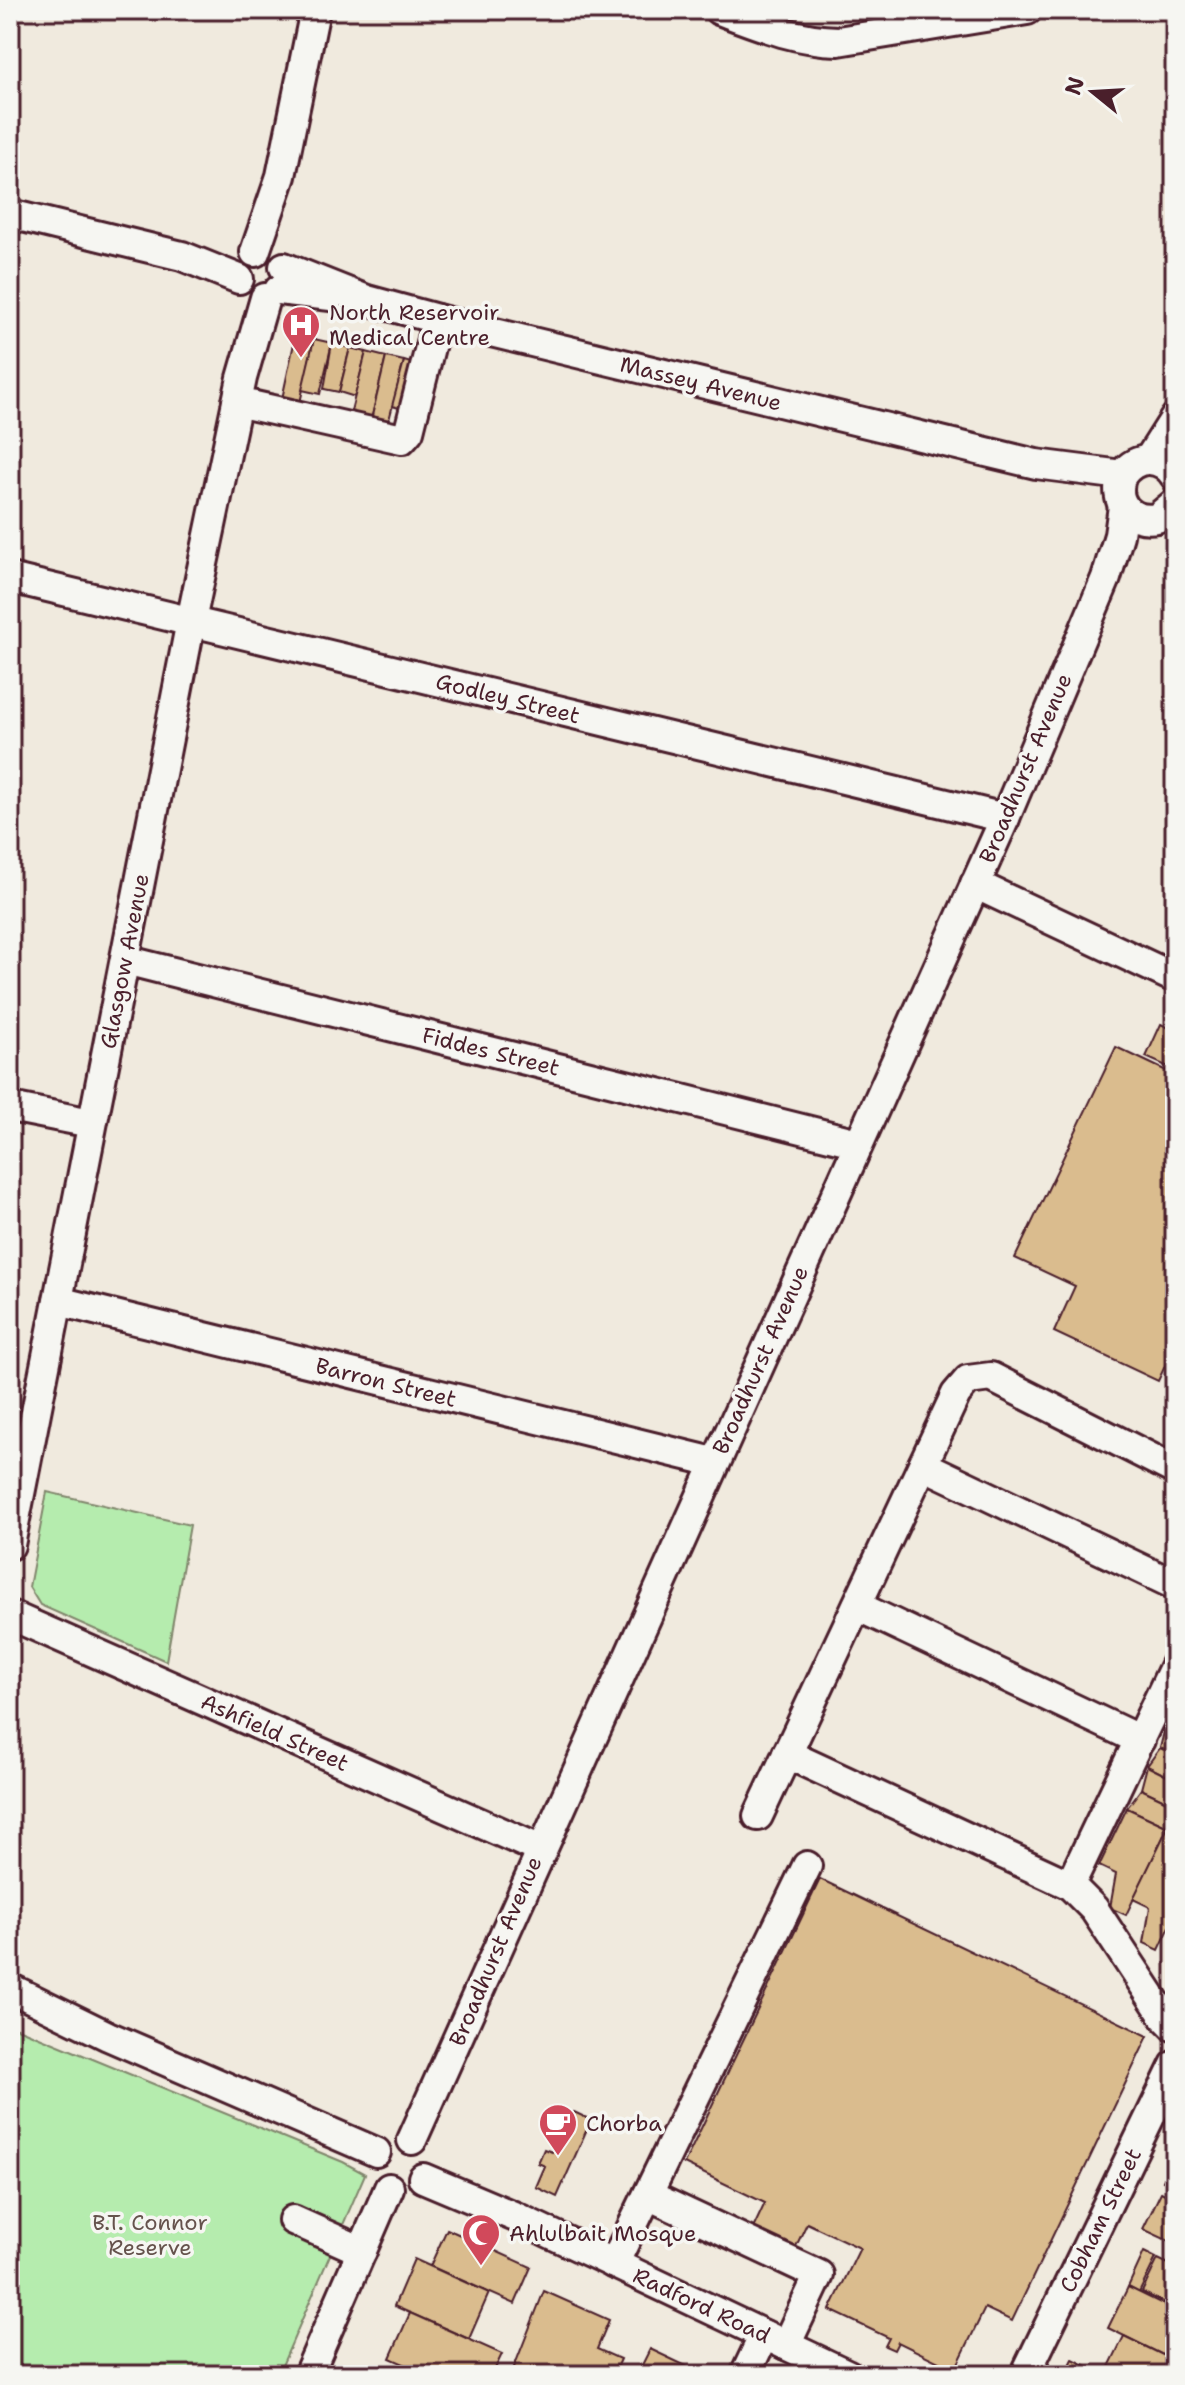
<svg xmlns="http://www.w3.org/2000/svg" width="1185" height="2385" viewBox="0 0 1185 2385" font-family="'Shantell Sans',sans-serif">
  <rect width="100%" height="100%" fill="#f0eade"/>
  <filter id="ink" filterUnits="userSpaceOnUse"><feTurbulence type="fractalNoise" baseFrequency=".0125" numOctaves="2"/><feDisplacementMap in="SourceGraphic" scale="16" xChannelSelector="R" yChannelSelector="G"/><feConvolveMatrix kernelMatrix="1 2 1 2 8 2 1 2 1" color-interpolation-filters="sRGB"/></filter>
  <g filter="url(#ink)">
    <g fill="#b5ecae" stroke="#80866c" stroke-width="2">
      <path d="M47,1492l143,33 -24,136 -126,-56 -11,-18z"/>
      <path d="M10,2025l333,137 22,12 -87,201h-268z"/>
    </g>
    <g fill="#dabc8e" stroke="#4a1f2b" stroke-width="2">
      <path d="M296,334l18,5 -14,64 -18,-4z"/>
      <path d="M314,339l18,4 -12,51 -18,-4z"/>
      <path d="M332,343l18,5 -11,44 -15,-3z"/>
      <path d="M350,348l16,4 -11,45 -16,-5z"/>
      <path d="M366,352l20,5 -15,63 -21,-5z"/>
      <path d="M386,357l18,4 -16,63 -17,-4z"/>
      <path d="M404,361l17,5 -11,45 -18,-5z"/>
      <path d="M1161,1024l14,7v39l-29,-13z"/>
      <path d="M1116,1047l59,28v270l-17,36 -104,-49 21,-46 -60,-28z"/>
      <path d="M1166,1724l9,5v26l-15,-7z"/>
      <path d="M1160,1748l15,7v25l-28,-14z"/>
      <path d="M1147,1766l28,14v25l-34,-16z"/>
      <path d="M1141,1789l34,16 -7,22 -41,-19z"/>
      <path d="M1127,1808l41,19 -42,88 -16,-7 6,-34 -17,-8z"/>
      <path d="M1168,1827l7,4v85l-16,34 -15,-7 6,-36 -17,-8z"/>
      <path d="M820,1879l328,157 -136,285 -27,-13 -30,62 -57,-28 -4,8 -9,-4 4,-8 -59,-28 30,-62 -53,-25 -15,32 -42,-20 15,-32 -81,-39z"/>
      <path d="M574,2112l17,8 -34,77 -21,-10 9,-21 -7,-3 6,-14 8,3 3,-8 4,2z"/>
      <path d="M1175,2156v30l-12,-5z"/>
      <path d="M1161,2192l14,7v34l-4,9 -28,-13z"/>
      <path d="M447,2229l84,38 -16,37 -85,-38z"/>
      <path d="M1144,2252l12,6 -17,35 -11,-6z"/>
      <path d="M414,2259l75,34 -20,46 -75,-33z"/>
      <path d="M1158,2259l17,8v41l-33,-16z"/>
      <path d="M1128,2287l47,23v51l-67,-33z"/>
      <path d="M544,2291l65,29 -12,29 23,10 -7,16h-102z"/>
      <path d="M410,2313l92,41 -10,21h-63l-39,-17z"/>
      <path d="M1124,2336l45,22 -8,17h-56z"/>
      <path d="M650,2349l55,26h-53l-12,-6z"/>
      <path d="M1169,2358l6,3 -1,14h-13z"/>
      <path d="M1073,2359l32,16h-40z"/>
    </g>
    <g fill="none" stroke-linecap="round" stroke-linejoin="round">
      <defs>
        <g id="minor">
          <path d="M719,10c40,15 76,30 119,31l189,-31"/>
          <path d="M10,214l172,42 57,23"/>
          <path d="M255,252l26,-76 34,-166"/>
          <path d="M284,267l83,33 70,19 599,145 86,11"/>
          <path d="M279,290l52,6"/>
          <path d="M237,402l165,37 7,-8 28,-112"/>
          <path d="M1149,459l26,-41"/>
          <path d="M1175,476c-14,-21 -38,-21 -53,-1 -10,26 7,48 35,43l18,-15"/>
          <path d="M10,578l995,240"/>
          <path d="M975,884l200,94"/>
          <path d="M125,960l733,183"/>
          <path d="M10,1107l81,16"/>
          <path d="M58,1301l656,161"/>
          <path d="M923,1465l252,120"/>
          <path d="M10,1545l181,-924 51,-243 23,-80"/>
          <path d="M857,1606l283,134"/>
          <path d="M10,1615l529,234"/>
          <path d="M1175,1665l-105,220 24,24 71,108 10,10"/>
          <path d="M787,1754l283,131"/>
          <path d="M758,1816l198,-422 12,-14 23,-3 184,93"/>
          <path d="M10,1988l98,48 268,116"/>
          <path d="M412,2140l593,-1322 101,-240 13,-43 4,-29"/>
          <path d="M423,2178l95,40 331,157"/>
          <path d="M648,2195l171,80 -33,70"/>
          <path d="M293,2220l69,31"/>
          <path d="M614,2264l193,-398"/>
          <path d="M308,2375l81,-187"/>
          <path d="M745,2375l19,-40"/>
          <path d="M1025,2375l150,-310"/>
        </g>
      </defs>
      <use href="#minor" stroke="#4a1f2b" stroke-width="34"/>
      <use href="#minor" stroke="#f6f6f2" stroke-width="28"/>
    </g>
  </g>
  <defs>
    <symbol id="hospital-pin" viewBox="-11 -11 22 30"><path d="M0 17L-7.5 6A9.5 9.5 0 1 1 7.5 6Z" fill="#d1495b" stroke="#f6f6f2"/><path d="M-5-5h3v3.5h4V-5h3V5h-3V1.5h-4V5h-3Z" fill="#fff"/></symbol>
    <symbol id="cafe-pin" viewBox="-11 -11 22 30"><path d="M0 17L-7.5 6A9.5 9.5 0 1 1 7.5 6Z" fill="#d1495b" stroke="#f6f6f2"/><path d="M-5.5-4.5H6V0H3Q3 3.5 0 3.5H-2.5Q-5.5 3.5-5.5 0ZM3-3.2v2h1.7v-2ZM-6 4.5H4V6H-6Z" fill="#fff"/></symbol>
    <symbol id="mosque-pin" viewBox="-11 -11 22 30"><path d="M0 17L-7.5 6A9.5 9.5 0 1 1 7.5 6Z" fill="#d1495b" stroke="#f6f6f2"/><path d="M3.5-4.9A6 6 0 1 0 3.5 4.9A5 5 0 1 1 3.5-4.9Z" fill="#fff"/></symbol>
  </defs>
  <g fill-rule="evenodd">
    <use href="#hospital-pin" x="279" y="303" width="44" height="60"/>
    <use href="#cafe-pin" x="536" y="2101" width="44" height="60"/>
    <use href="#mosque-pin" x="459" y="2211" width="44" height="60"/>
  </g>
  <g text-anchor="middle" stroke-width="7" stroke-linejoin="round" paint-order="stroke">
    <g font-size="22" fill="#4a1f2b" stroke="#f6f6f2" text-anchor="start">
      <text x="329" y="320">North Reservoir<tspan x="329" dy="25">Medical Centre</tspan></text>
      <text x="586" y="2131">Chorba</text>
      <text x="509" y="2241">Ahlulbait Mosque</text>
    </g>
    <g font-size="22" fill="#4a1f2b" stroke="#f6f6f2">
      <text transform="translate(701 383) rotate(14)" y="8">Massey Avenue</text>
      <text transform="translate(508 698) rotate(14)" y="8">Godley Street</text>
      <text transform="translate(1025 768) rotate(-67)" y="8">Broadhurst Avenue</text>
      <text transform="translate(124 961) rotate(-79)" y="8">Glasgow Avenue</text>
      <text transform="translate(491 1051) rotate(14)" y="8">Fiddes Street</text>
      <text transform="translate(760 1360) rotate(-66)" y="8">Broadhurst Avenue</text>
      <text transform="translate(386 1382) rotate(14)" y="8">Barron Street</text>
      <text transform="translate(275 1732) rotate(24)" y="8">Ashfield Street</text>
      <text transform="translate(495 1951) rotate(-67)" y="8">Broadhurst Avenue</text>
      <text transform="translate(1100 2220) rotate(-64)" y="8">Cobham Street</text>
      <text transform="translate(702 2305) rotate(25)" y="8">Radford Road</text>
    </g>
    <g font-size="22" fill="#65524c" stroke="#f6f6f2">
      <text x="150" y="2230">B.T. Connor<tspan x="150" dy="25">Reserve</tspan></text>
    </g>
  </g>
  <rect width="1185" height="2385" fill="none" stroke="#f6f6f2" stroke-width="40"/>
  <rect x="20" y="20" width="1145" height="2345" fill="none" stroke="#4a1f2b" stroke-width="3" filter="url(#ink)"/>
  <g transform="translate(1093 92) rotate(288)" stroke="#f6f6f2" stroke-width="6" paint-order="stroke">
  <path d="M0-6L14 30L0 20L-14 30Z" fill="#4a1f2b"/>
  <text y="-12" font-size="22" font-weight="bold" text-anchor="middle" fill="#4a1f2b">N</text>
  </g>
</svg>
